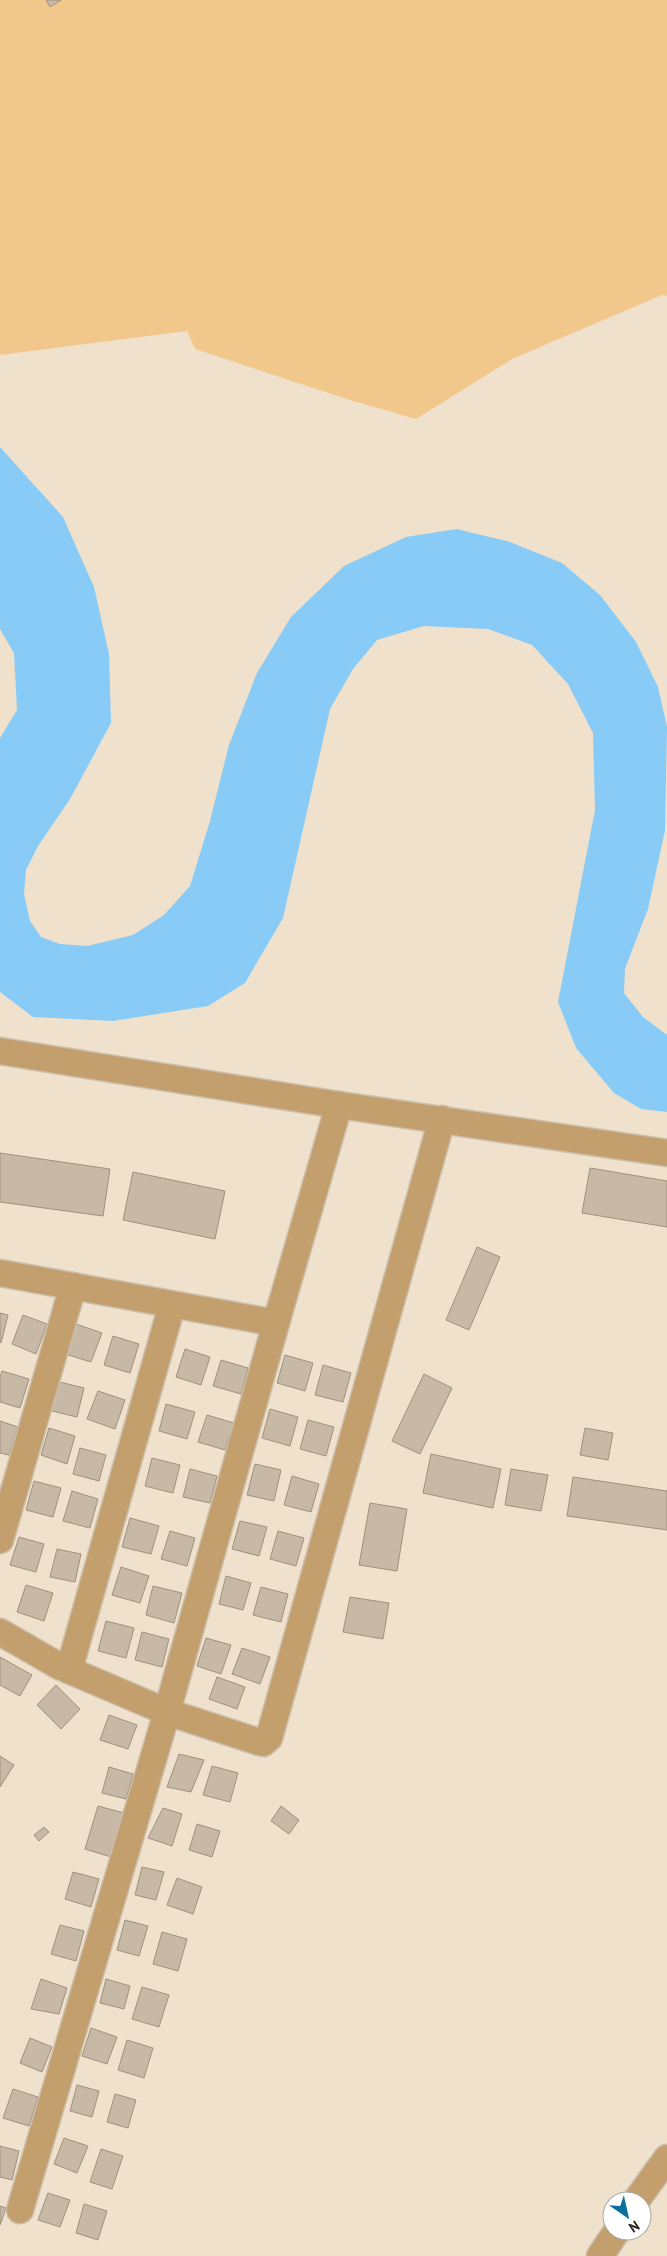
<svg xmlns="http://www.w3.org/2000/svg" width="667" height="2256" viewBox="0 0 667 2256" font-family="'PT Sans',sans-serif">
  <rect width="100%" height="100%" fill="#f0e1cd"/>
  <path fill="#f1c78c" d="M0,0h667v296l-5,-1 -150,64 -96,60 -63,-18 -158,-52 -8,-18 -187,24z"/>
  <path fill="#87cbf6" d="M0,447l63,70 31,70 15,67 2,69 -41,76 -32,47 -12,24 -2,24 6,27 11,16 19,7 27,2 46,-11 31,-20 26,-29 20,-65 19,-76 28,-72 34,-56 53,-51 62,-29 51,-8 53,13 52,21 38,32 36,47 22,45 9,40 -2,103 -17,79 -23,60 -1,24 19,24 24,18v77l-26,-3 -27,-16 -38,-45 -18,-46 37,-192 -2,-77 -25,-49 -36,-39 -44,-16 -64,-3 -47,14 -24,29 -23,40 -47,209 -38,65 -37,23 -95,15 -80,-4 -33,-25v-254l17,-28 -3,-57 -14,-24z"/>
  <g fill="#c8b9a6" stroke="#9e917e">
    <path d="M46,0h15l-11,7z"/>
    <path d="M0,1153l110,16 -7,47 -103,-14z"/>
    <path d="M590,1168l77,13v46l-85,-14z"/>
    <path d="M133,1172l92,19 -10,48 -92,-19z"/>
    <path d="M477,1247l23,10 -31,73 -23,-10z"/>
    <path d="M0,1313l8,2 -7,28 -1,-1z"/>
    <path d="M23,1315l24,9 -11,30 -24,-10z"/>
    <path d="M76,1324l26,9 -11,29 -26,-8z"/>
    <path d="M113,1336l26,8 -9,29 -26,-8z"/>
    <path d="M185,1349l25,8 -9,28 -25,-8z"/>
    <path d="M285,1355l28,8 -8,28 -28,-8z"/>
    <path d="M221,1360l27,8 -7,26 -28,-8z"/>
    <path d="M323,1365l28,8 -8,29 -28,-7z"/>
    <path d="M2,1371l27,8 -9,29 -20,-6v-25z"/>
    <path d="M424,1374l28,14 -32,66 -28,-13z"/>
    <path d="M56,1381l28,7 -7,29 -29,-7z"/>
    <path d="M98,1391l27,9 -10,29 -28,-10z"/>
    <path d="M166,1404l29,8 -8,27 -28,-8z"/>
    <path d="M270,1409l28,8 -8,29 -28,-8z"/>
    <path d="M207,1415l27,8 -9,27 -27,-8z"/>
    <path d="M308,1420l26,7 -8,29 -26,-7z"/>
    <path d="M0,1421l18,6 -9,28 -9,-2z"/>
    <path d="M49,1428l26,8 -8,28 -26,-9z"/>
    <path d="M585,1428l28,5 -5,27 -28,-5z"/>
    <path d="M80,1448l26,7 -7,26 -26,-7z"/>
    <path d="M431,1454l70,15 -8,39 -70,-15z"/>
    <path d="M152,1458l28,7 -7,28 -28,-7z"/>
    <path d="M255,1464l26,6 -7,31 -27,-6z"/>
    <path d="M190,1469l27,7 -7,27 -27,-6z"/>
    <path d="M511,1469l37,6 -7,36 -36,-6z"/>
    <path d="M292,1476l27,8 -8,28 -27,-7z"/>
    <path d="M573,1477l94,14v39l-100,-14z"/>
    <path d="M34,1481l27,7 -8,29 -27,-7z"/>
    <path d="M72,1491l26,8 -8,29 -27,-7z"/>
    <path d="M370,1503l37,6 -10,62 -38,-6z"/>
    <path d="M130,1518l29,8 -8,28 -29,-7z"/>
    <path d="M240,1521l27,6 -8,29 -27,-7z"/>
    <path d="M170,1531l25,7 -8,28 -26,-7z"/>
    <path d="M278,1531l26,7 -8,28 -26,-7z"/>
    <path d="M19,1537l25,7 -8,28 -26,-7z"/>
    <path d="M57,1549l24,5 -6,28 -25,-5z"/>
    <path d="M121,1567l28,9 -9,27 -28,-8z"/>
    <path d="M226,1576l25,7 -8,27 -24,-6z"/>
    <path d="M26,1585l27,8 -9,28 -27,-9z"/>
    <path d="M153,1586l29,7 -8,30 -28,-8z"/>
    <path d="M261,1587l27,7 -7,28 -28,-7z"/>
    <path d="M350,1597l39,6 -6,36 -40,-7z"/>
    <path d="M106,1621l28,7 -8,30 -28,-7z"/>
    <path d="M142,1632l27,7 -7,28 -27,-7z"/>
    <path d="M206,1638l25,7 -10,29 -24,-8z"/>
    <path d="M242,1648l28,9 -10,27 -28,-10z"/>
    <path d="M0,1657l32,18 -12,21 -20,-11z"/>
    <path d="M217,1677l28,10 -8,22 -28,-10z"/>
    <path d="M56,1685l24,24 -19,20 -24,-24z"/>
    <path d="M109,1715l28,10 -9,24 -28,-9z"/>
    <path d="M179,1754l25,6 -13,32 -24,-5z"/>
    <path d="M0,1756l14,9 -14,22z"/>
    <path d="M212,1766l26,7 -8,29 -27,-7z"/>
    <path d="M109,1767l24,7 -7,25 -24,-6z"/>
    <path d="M98,1806l26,7 -13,44 -26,-8z"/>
    <path d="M281,1806l18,14 -10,14 -18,-13z"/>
    <path d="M163,1808l19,6 -10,32 -24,-8z"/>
    <path d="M197,1824l23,7 -8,26 -23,-7z"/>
    <path d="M44,1827l5,5 -10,9 -5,-6z"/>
    <path d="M142,1867l22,5 -8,28 -21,-5z"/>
    <path d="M73,1872l26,7 -8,28 -26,-8z"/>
    <path d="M177,1878l25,9 -9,27 -26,-9z"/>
    <path d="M125,1920l23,6 -9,30 -22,-6z"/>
    <path d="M60,1925l24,6 -8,30 -25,-7z"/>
    <path d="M162,1932l25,7 -9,32 -25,-7z"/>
    <path d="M41,1979l26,9 -8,26 -28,-5z"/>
    <path d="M106,1979l24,7 -6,23 -24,-6z"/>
    <path d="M142,1987l27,8 -10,32 -27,-8z"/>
    <path d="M91,2028l26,9 -10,27 -25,-8z"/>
    <path d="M30,2038l22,9 -10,25 -22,-9z"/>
    <path d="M127,2040l26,8 -9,30 -26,-8z"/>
    <path d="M77,2085l22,6 -7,26 -22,-6z"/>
    <path d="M13,2089l25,8 -9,29 -26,-8z"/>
    <path d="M115,2094l21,6 -8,28 -21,-6z"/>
    <path d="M64,2138l24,8 -11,27 -23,-9z"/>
    <path d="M0,2146l19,5 -7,29 -12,-3z"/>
    <path d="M101,2149l22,7 -11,33 -22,-7z"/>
    <path d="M48,2193l22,7 -10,27 -22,-7z"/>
    <path d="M84,2204l23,7 -9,29 -22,-7z"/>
    <path d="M0,2206l6,2 -6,17z"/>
  </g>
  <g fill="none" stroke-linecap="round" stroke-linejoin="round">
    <defs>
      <g id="minor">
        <path d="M0,1051l339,54 328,48"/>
        <path d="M0,1273l276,50"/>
        <path d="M0,1540l73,-254"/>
        <path d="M0,1632l59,34 108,46 109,-389 63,-218"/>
        <path d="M69,1670l103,-365"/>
        <path d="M636,2201l31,-43"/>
        <path d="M20,2210l147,-498 92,30 4,1 6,-5 173,-619"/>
        <path d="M600,2256l17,-25"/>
      </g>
    </defs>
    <use href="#minor" stroke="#cbbeac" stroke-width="29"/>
    <use href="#minor" stroke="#c29f6d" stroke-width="26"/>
  </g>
  <g transform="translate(627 2216) rotate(146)"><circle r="24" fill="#ffffff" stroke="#a7a5a2"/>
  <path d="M0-4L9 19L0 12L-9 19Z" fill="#0c6e9c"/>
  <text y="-8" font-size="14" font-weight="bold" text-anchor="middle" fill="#231e16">N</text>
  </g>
</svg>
